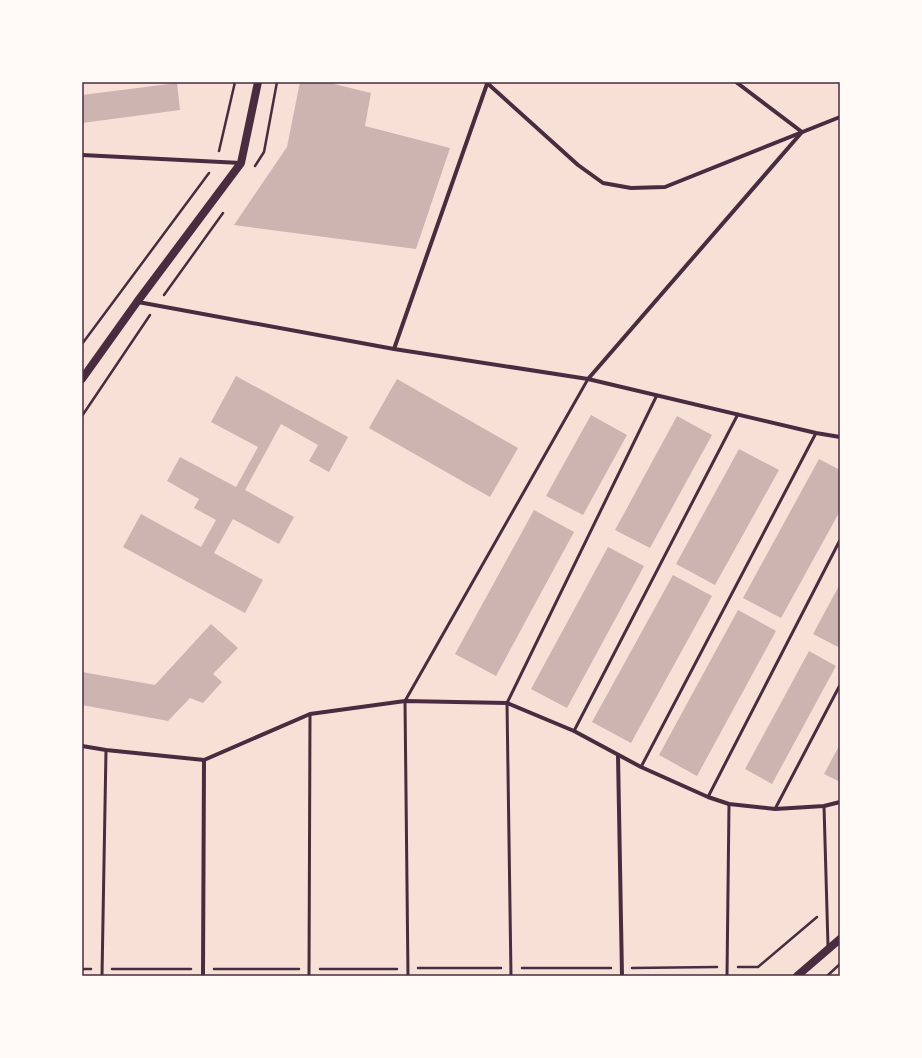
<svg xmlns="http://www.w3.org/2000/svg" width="922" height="1058" viewBox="0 0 922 1058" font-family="'Noto Sans',sans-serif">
  <rect width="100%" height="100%" fill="#f7e1d7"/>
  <g fill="#ccb4b1">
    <path d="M300,82h26l45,11 -6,33 85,22 -34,101 -182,-24 53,-78z"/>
    <path d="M177,83l3,27 -98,13v-28z"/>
    <path d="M236,376l112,61 -19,35 -20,-11 9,-16 -37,-21 -36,66 49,27 -15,27 -46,-25 -19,34 49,27 -18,33 -122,-66 18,-33 60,33 15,-27 -22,-12 5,-9 -32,-18 13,-24 56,30 22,-40 -47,-25z"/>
    <path d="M397,379l121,69 -28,49 -121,-69z"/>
    <path d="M591,415l36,20 -44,80 -37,-19z"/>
    <path d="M677,416l35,19 -62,113 -35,-18z"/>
    <path d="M739,449l40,21 -64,115 -39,-21z"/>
    <path d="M819,459l21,11v41l-59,107 -38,-20z"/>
    <path d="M534,510l40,22 -78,144 -41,-22z"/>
    <path d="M608,547l36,19 -77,142 -36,-19z"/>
    <path d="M673,575l39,21 -81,147 -39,-21z"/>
    <path d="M840,584v64l-27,-14z"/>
    <path d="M738,610l38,21 -79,145 -38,-21z"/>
    <path d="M211,624l27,24 -25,26 9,8 -19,21 -13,-5 -22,23 -86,-16v-33l73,13z"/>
    <path d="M809,651l27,15 -64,118 -27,-15z"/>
    <path d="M840,744v38l-16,-8z"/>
  </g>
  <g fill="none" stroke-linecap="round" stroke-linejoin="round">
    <g stroke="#4a2c40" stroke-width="2.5">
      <path d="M219,151l16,-69"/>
      <path d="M255,166l9,-14 13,-70"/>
      <path d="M164,295l59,-82"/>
      <path d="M82,344l127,-171"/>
      <path d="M82,416l68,-101"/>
      <path d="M738,967h20l59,-50"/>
      <path d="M418,968h83"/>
      <path d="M522,968h89"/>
      <path d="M632,968l85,-1"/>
      <path d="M82,969h9"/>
      <path d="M112,969h79"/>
      <path d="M214,969h85"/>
      <path d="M320,969h77"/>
      <path d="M827,976l13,-12"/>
    </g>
    <g stroke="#4a2c40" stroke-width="3">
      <path d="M574,731l164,-317"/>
      <path d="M641,767l175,-334"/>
      <path d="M708,797l132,-257"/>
      <path d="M824,806l4,140"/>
      <path d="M775,809l65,-124"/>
      <path d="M102,976l4,-226"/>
      <path d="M309,976l1,-262"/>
      <path d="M408,976l-3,-275 183,-322"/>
      <path d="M511,976l-4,-273 150,-308"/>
      <path d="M727,976l2,-172"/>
    </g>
    <g stroke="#4a2c40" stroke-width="4">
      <path d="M486,82l92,83 25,18 28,5 34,-1 175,-70"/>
      <path d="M82,155l159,8"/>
      <path d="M138,302l256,47 194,30 228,54 24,4"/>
      <path d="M394,349l93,-265"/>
      <path d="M588,379l214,-247 -66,-50"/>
      <path d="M82,746l24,4 98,10 106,-46 95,-13 102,2 67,28 67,36 67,30 21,7 46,5 49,-3 16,-4"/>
      <path d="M618,755l4,221"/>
      <path d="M203,976l1,-216"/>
    </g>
    <g stroke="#4a2c40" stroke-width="8">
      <path d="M82,379l55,-77 104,-139 17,-81"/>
      <path d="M797,976l43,-37"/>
    </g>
  </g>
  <rect width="922" height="1058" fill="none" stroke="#fffaf5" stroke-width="166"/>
  <rect x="83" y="83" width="756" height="892" fill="none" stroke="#4a2c40" stroke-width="1.5"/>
</svg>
